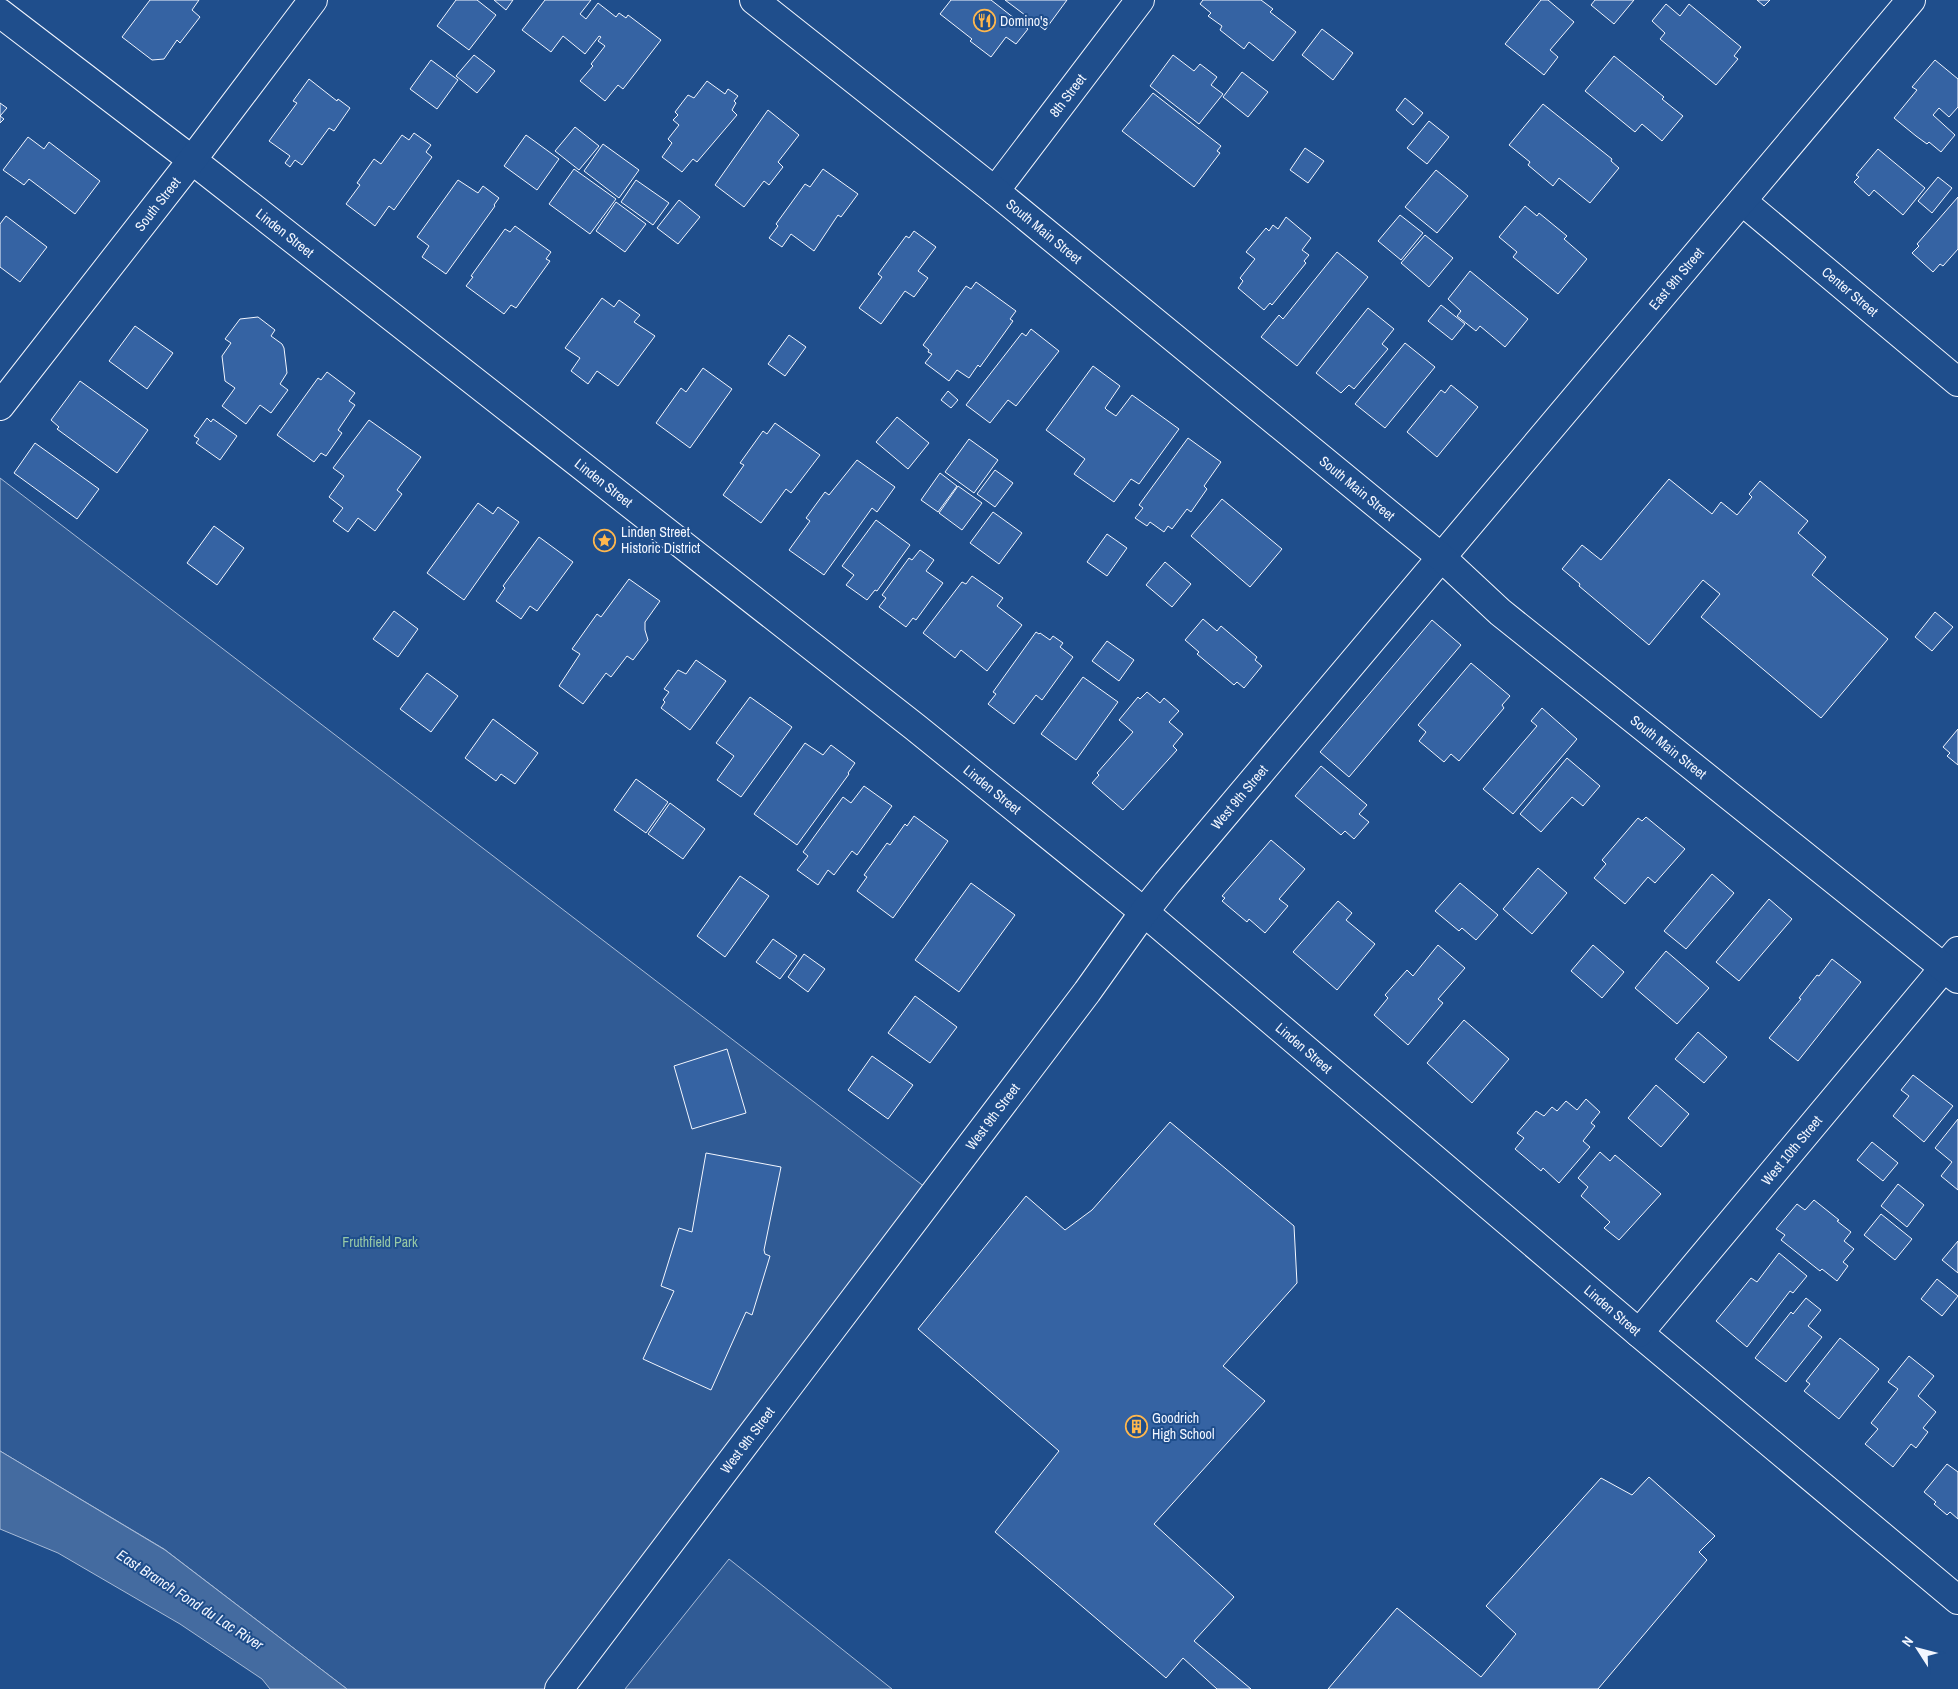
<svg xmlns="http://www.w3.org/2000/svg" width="1958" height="1689" viewBox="0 0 1958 1689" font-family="'Archivo Narrow',sans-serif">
  <rect width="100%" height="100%" fill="#1f4e8c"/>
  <g fill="#305b95" stroke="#a8bbd7">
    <path d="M0,478l934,716 -375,495h-212l-183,-140 -164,-98z"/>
    <path d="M729,1559l163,130h-267z"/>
  </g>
  <path fill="#446ba0" stroke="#a8bbd7" d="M0,1451l165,99 182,139h-77l-8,-10 -82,-55 -122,-71 -58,-24z"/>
  <g fill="#3563a3" stroke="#f2f6ff">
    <path d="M150,0h49l-7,10 8,7 -20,26 -3,-3 -13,19 -12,1 -30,-23z"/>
    <path d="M456,0h21l19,15 -27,35 -32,-24z"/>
    <path d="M494,0h19l-7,10z"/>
    <path d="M545,0h46l-11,14 6,5 12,-16 18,14 3,-4 7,5 2,-3 33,25 -38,49 -5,-4 -13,16 -25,-20 13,-15 -2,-2 14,-18 -7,-5 3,-4 -2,-1 -14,18 -22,-18 -12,16 -29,-22z"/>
    <path d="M951,0h40l37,29 -12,15 -10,-7 -15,20 -21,-16 2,-2 -32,-25z"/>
    <path d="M1005,0h62l-22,30z"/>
    <path d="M1203,0h58l12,9 -3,3 26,20 -23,29 -24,-19 -5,7 -24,-19 2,-4 -14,-10 3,-3 -11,-9z"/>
    <path d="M1541,0h7l26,22 -24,28 8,7 -14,18 -39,-31z"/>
    <path d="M1595,0h39l-20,24 -23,-19z"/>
    <path d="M1757,0h13l-6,6z"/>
    <path d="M1666,4l14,12 9,-12 52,43 -7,9 4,3 -22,26 -56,-46 5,-6 -13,-12z"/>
    <path d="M1322,29l31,24 -20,27 -31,-25z"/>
    <path d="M474,55l21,16 -18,22 -21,-17z"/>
    <path d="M1173,55l21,16 6,-7 17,13 -6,8 12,9 -24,30 -49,-38z"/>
    <path d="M1614,56l50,41 -2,2 21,17 -21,25 -20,-17 -7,8 -50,-41z"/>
    <path d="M431,60l27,20 -21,29 -27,-20z"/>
    <path d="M1935,60l23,19v28l-9,10 -10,-9 -6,7 22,20 -14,17 -12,-10 -2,2 -11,-8 -22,-18 23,-28 -5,-3z"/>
    <path d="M1242,72l26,20 -20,25 -25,-20z"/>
    <path d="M309,79l28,22 1,-2 12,9 -16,23 -5,-3 -27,37 -7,-5 -5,7 -5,-4 5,-7 -21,-15 28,-38 -4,-2z"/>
    <path d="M707,81l18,13 3,-5 10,7 -4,5 2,2 -4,7 5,5 -40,47 -4,-3 -11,13 -20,-15 10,-14 -4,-4 11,-14 -6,-5 5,-5 -3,-3 13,-17 6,3z"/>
    <path d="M1153,93l68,53 -4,5 3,2 -26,34 -72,-56z"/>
    <path d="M1405,98l18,15 -10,12 -17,-15z"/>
    <path d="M0,103l7,5 -7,8 4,3 -4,4z"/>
    <path d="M1543,104l69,55 -1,2 8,7 -29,35 -31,-25 -6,8 -25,-21 2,-3 -21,-17z"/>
    <path d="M768,110l31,25 -21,27 5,5 -14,18 -5,-4 -20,26 -29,-22z"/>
    <path d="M1429,121l20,16 -22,27 -20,-16z"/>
    <path d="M575,127l24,19 -20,24 -24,-19z"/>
    <path d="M414,133l17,12 -5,7 6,5 -38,53 -5,-4 -14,20 -29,-22 14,-19 -3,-2 17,-24 7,5 21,-29 7,5z"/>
    <path d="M526,135l33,24 -22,31 -33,-24z"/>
    <path d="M28,137l16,12 5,-7 51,39 -25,33 -46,-35 -5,6 -21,-15z"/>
    <path d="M603,144l36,26 -20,28 -35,-27z"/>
    <path d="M1305,148l19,13 -16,22 -18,-13z"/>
    <path d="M1878,149l47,39 -22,27 -29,-25 -5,6 -15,-14 5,-5 -3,-2z"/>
    <path d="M574,169l42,30 -26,35 -41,-30z"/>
    <path d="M823,169l35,25 -17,23 -3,-2 -24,36 -23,-17 -9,13 -13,-9 9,-12 -2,-2 29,-40 5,3z"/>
    <path d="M1436,170l32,26 -31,37 -32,-26z"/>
    <path d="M1938,177l14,11 -20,25 -14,-12z"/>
    <path d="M458,180l20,13 5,-7 16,12 -5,7 1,1 -49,68 -24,-17 7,-11 -12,-9z"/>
    <path d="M636,180l33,23 -16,22 -32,-23z"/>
    <path d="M1958,197v52l-15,17 -3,-2 -7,8 -21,-19 7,-7 -2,-2z"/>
    <path d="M679,200l21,17 -22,27 -21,-16z"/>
    <path d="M616,202l30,22 -21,28 -29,-21z"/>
    <path d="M1525,206l12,10 2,-3 28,23 -3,3 23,20 -29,35 -45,-37 4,-5 -18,-15z"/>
    <path d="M1400,215l23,18 -22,27 -23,-19z"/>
    <path d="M6,216l41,31 -27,35 -20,-15v-43z"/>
    <path d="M1286,217l25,21 -9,12 7,5 -5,6 2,2 -34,42 -2,-2 -6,7 -26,-22 5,-7 -3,-3 15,-19 -9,-7 20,-24 3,3 4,-6 5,4z"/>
    <path d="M515,226l36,26 -5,7 4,2 -34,47 -5,-3 -7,9 -38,-28 7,-9 -2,-1 34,-47 5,3z"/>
    <path d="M914,231l22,16 -18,24 10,7 -14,19 -9,-6 -24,33 -22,-16 23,-31 -4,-3 28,-38 3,2z"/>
    <path d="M1425,235l28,23 -24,29 -28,-24z"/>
    <path d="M1337,252l31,25 -71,89 -36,-29 18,-22 4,4z"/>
    <path d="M1470,271l58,48 -23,28 -25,-21 -4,5 -19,-15 4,-5 -13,-12z"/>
    <path d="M976,282l40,29 -6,8 3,2 -33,46 -2,-2 -9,13 -12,-8 -8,11 -24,-18 7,-9 -4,-2 1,-2 -6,-5 43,-59 5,3z"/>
    <path d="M602,298l12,9 5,-7 21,15 -6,7 21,14 -37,50 -21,-15 -9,13 -17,-13 9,-13 -15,-10z"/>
    <path d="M1441,305l24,19 -13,16 -24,-19z"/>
    <path d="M1368,308l26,21 -12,15 6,5 -34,40 -5,-4 -8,8 -25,-20z"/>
    <path d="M258,317l17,13 -4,6 11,8 2,4 3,25 -7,11 8,6 -17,23 -11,-8 -14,19 -24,-18 13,-18 -10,-7 -3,-25 9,-13 -6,-4 15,-20z"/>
    <path d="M135,326l38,27 -26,36 -38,-28z"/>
    <path d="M1031,329l28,22 -43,55 -8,-6 -18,23 -24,-18 56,-72 4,3z"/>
    <path d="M789,335l17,12 -21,29 -17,-12z"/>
    <path d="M1405,343l30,24 -50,61 -30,-24z"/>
    <path d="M1093,366l27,20 -15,22 2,2 9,6 16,-21 47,34 -40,55 -8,-5 -17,23 -40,-28 11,-15 -39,-29z"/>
    <path d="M703,368l29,21 -42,59 -34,-25 25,-35 5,4z"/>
    <path d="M327,372l28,21 -6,8 6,4 -17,25 4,3 -16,23 -5,-3 -7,9 -37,-27 41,-57 3,2z"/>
    <path d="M80,381l68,49 -31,43 -60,-44 2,-2 -8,-7z"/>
    <path d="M1451,385l27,22 -41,50 -30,-25 34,-42 4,3z"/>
    <path d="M948,391l10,9 -7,8 -10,-8z"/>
    <path d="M897,417l32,26 -21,26 -32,-27z"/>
    <path d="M207,418l4,4 2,-3 24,17 -17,24 -24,-17 3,-4 -5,-3z"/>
    <path d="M369,420l52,37 -24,33 5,4 -27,37 -17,-13 -10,14 -15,-11 10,-13 -14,-11 15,-21 -11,-8z"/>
    <path d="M775,423l45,32 -29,38 -5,-4 -25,34 -38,-28 21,-30 -4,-2 23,-32 4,3z"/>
    <path d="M1188,438l33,24 -17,24 3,3 -16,23 -4,-3 -15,20 -4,-3 -4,6 -14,-10 -3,4 -12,-8 8,-10 -4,-3z"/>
    <path d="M969,439l29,21 -24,33 -29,-21z"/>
    <path d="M35,443l64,46 -22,30 -63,-46z"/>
    <path d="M857,460l38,27 -18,25 -5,-4 -48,67 -35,-25 21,-29 -4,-3 19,-26 4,3z"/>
    <path d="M995,470l18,13 -18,24 -18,-13z"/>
    <path d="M940,473l17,13 -19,26 -17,-12z"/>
    <path d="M1669,479l43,35 9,-12 16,13 15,-18 -3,-3 11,-13 48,40 -10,12 28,24 -14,18 76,64 -67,79 -120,-101 19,-23 -17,-14 -54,65 -70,-59 1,-2 -18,-15 20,-24 19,15z"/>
    <path d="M958,486l24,17 -20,27 -23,-17z"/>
    <path d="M1222,499l60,50 -32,38 -59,-51z"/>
    <path d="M478,503l15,11 5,-7 21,15 -55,78 -37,-27z"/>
    <path d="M993,512l29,21 -23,31 -29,-21z"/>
    <path d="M876,520l34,25 -33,46 -2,-1 -8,10 -21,-15 8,-10 -12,-9z"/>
    <path d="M214,526l30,22 -27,37 -30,-22z"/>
    <path d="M1107,534l20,14 -20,28 -20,-14z"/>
    <path d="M539,537l34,25 -36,49 -7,-5 -9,13 -25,-18 9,-13 -2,-2z"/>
    <path d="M920,550l14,10 -8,11 17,12 -27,37 -3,-2 -7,9 -27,-20 7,-9 -4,-3 27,-37 3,2z"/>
    <path d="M1165,562l26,22 -19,23 -26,-22z"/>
    <path d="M972,576l31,22 -6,8 25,19 -35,46 -26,-21 -6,8 -32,-25 39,-51 4,2z"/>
    <path d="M629,579l31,22 -15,21v8l3,10 -15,20 -6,-4 -16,21 -5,-4 -23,31 -24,-18 21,-32 -8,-5 25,-35 4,3z"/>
    <path d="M394,611l24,18 -20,28 -25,-18z"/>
    <path d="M1935,612l18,15 -21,24 -17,-14z"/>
    <path d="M1203,619l14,12 4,-5 36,31 -2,3 7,6 -18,22 -7,-6 -3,3 -37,-31 2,-2 -14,-12z"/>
    <path d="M1432,620l29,25 -112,132 -29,-25z"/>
    <path d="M1036,632l3,2 1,-1 10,7 3,-4 10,7 -3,4 13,10 -31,43 -6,-5 -22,29 -26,-20 8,-10 -3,-2z"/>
    <path d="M1107,641l27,19 -15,21 -27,-20z"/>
    <path d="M696,660l30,21 -36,49 -29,-22 4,-6 -2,-2 6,-8 -5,-3 14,-19 8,4z"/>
    <path d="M1471,663l39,33 -8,9 2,3 -45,53 -8,-7 -7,8 -25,-21 7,-9 -8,-7z"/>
    <path d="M427,673l31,23 -27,36 -31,-23z"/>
    <path d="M1083,677l35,25 -42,58 -35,-26z"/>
    <path d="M1147,692l13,11 4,-5 15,13 -10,11 14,12 -10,12 4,4 -54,60 -31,-27 7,-8 -2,-2 36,-41 -14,-12 19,-23 2,2z"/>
    <path d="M750,697l42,30 -51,70 -24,-17 17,-24 -18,-13z"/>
    <path d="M1542,708l35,31 -64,75 -30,-25 54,-63 -6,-5z"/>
    <path d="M493,719l45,34 -23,31 -14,-10 -5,7 -31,-23z"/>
    <path d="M1958,729v36l-11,-9 3,-3 -7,-6z"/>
    <path d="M805,743l18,12 8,-10 24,18 -7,10 1,1 -52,71 -43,-31z"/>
    <path d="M1567,758l33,28 -17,20 -11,-9 -31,35 -21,-18z"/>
    <path d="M1321,766l46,39 -8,9 10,8 -15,17 -9,-8 -4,4 -46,-39z"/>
    <path d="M636,779l32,23 -22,31 -32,-23z"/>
    <path d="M864,786l28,20 -35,49 -5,-4 -18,24 -6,-5 -10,15 -21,-15 11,-14 -5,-4 40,-55 8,6z"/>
    <path d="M670,803l35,26 -22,30 -35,-25z"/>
    <path d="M914,816l34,25 -55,77 -36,-27 10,-14 -3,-2 23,-32 3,2 15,-21 2,2z"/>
    <path d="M1646,817l39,32 -30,34 -7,-6 -23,27 -31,-26 12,-14 -4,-4 36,-42 4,3z"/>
    <path d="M1271,840l34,29 -26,30 9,7 -23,27 -16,-14 -2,3 -25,-21 3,-3 -3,-2z"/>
    <path d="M1538,868l29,25 -35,41 -29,-25z"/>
    <path d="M1712,874l22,19 -48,56 -22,-18z"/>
    <path d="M740,876l29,20 -44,61 -28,-21z"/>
    <path d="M971,883l44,32 -56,77 -44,-32z"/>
    <path d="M1460,883l38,32 -22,25 -14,-12 -3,3 -24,-20z"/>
    <path d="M1769,899l23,20 -53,62 -23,-19z"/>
    <path d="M1338,901l14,12 -6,7 29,24 -38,46 -44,-38z"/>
    <path d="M773,939l24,17 -17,23 -24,-17z"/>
    <path d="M1438,945l27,23 -27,31 5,4 -35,42 -34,-30 14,-17 -3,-3 22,-25 6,6z"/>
    <path d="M1593,945l31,27 -22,26 -31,-27z"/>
    <path d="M1666,951l43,37 -32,36 -42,-36z"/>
    <path d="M804,954l21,15 -17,23 -20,-15z"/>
    <path d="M1832,959l29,23 -63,79 -29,-23 32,-39 -2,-1 18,-23 2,1z"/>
    <path d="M915,996l42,31 -27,36 -42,-30z"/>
    <path d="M1464,1020l45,39 -37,44 -45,-40z"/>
    <path d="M1698,1032l29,25 -23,26 -29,-24z"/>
    <path d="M727,1049l19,64 -54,16 -18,-63z"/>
    <path d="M872,1056l41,29 -25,34 -40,-29z"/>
    <path d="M1913,1075l40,31 -29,36 -31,-26 16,-20 -8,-6z"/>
    <path d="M1656,1085l33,29 -28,33 -33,-29z"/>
    <path d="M1586,1099l14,13 -9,11 4,3 -12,15 7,6 -31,36 -16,-15 -2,3 -26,-22 9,-11 -7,-5 19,-22 8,5 8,-9 5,4 9,-10 11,9z"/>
    <path d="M1958,1119v71l-17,-14 11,-14 -17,-14z"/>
    <path d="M1170,1122l124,104 3,57 -74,83 42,35 -111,123 80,73 -40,44 57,48h-34l-34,-31 -17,20 -171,-146 64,-81 -141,-122 108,-133 39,34 27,-20z"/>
    <path d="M1872,1142l26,21 -15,18 -26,-21z"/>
    <path d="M1600,1152l10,9 5,-6 46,39 -42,46 -15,-12 6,-6 -29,-26 7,-9 -10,-9z"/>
    <path d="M706,1153l75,14 -17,83 1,4 5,2 -18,59 -6,-3 -35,78 -68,-31 31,-68 -13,-5 18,-58 13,4z"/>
    <path d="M1898,1184l26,21 -17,22 -26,-21z"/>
    <path d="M1814,1200l25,20 -2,1 14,11 -7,9 10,8 -11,13 5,4 -11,15 -15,-12 -2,2 -39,-31 4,-5 -9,-6 21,-25 8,6z"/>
    <path d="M1881,1214l31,25 -17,21 -31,-25z"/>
    <path d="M1958,1241v32l-16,-13z"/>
    <path d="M1779,1253l28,23 -14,17 -3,-2 -43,56 -31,-26 35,-43 6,4z"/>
    <path d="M1937,1279l21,17 -16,20 -21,-17z"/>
    <path d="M1806,1298l15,12 -13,16 14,11 -36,45 -31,-24 36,-46 2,2z"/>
    <path d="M1840,1338l39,31 -40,50 -35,-28 6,-7 -4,-3z"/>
    <path d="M1909,1356l25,20 -16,20 18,16 -13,16 5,4 -12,16 -5,-4 -18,23 -28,-23 13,-15 -7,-6 27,-34 -10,-7z"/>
    <path d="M1947,1464l11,8v47l-8,-7 -3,3 -13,-11 2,-2 -12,-10z"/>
    <path d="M1649,1477l66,59 -16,16 8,8 -109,129h-270l69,-81 84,69 35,-43 -30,-28 115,-128 31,17z"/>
  </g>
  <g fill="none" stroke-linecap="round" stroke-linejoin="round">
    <defs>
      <g id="street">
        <path id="s1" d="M0,13l192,147 723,567 229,185 495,421 319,267"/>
        <path id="s2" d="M995,191l145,-191"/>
        <path id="s3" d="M1742,201l216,181"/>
        <path id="s4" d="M0,406l192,-246 121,-160"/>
        <path id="s5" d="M1639,1333l319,-382"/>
        <path id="s6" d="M559,1689l528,-697 57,-80 23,-29 744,-883"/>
      </g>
      <g id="secondary">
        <path id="s7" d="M754,0l241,191 446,366 59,55 458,367"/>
      </g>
    </defs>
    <use href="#street" stroke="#f2f6ff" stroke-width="30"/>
    <use href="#secondary" stroke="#f2f6ff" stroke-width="30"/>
    <use href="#street" stroke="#1f4e8c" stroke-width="28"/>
    <use href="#secondary" stroke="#1f4e8c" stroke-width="28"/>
  </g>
  <defs>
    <symbol id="restaurant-ring" viewBox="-11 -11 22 22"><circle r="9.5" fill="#1f4e8c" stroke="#ffb74d" stroke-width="1.5"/><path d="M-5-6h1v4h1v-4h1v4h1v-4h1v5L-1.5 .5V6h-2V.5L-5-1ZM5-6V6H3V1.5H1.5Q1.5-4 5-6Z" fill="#ffb74d"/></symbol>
    <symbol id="sight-ring" viewBox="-11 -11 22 22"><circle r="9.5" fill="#1f4e8c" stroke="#ffb74d" stroke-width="1.5"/><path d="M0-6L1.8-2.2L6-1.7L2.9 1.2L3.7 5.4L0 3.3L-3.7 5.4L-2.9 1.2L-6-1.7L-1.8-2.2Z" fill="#ffb74d"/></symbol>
    <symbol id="building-ring" viewBox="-11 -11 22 22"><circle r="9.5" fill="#1f4e8c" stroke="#ffb74d" stroke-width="1.5"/><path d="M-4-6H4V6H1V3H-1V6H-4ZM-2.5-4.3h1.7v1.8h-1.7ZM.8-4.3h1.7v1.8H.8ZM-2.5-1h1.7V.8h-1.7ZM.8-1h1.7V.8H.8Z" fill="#ffb74d"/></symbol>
  </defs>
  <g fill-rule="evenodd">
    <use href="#restaurant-ring" x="972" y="8" width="25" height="25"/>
    <use href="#sight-ring" x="592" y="528" width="25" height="25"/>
    <use href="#building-ring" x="1124" y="1414" width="25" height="25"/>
  </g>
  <g text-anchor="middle" stroke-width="4" stroke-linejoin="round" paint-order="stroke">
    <g font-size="14" fill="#f2f6ff" stroke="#1f4e8c" text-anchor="start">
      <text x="1000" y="26">Domino's</text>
      <text x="621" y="537">Linden Street<tspan x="621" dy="16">Historic District</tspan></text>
      <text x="1152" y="1423">Goodrich<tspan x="1152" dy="16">High School</tspan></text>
    </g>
    <g font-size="14" fill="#f2f6ff" stroke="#1f4e8c">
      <text dy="5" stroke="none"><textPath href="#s2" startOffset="120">8th Street</textPath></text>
      <text dy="5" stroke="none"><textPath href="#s4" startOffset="256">South Street</textPath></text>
      <text dy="5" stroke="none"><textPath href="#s7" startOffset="371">South Main Street</textPath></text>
      <text dy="5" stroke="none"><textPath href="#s1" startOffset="360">Linden Street</textPath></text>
      <text dy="5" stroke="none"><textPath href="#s6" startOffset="1800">East 9th Street</textPath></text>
      <text dy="5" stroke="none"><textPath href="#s3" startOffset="141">Center Street</textPath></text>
      <text dy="5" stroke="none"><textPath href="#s1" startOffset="765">Linden Street</textPath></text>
      <text dy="5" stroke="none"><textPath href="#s7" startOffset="776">South Main Street</textPath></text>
      <text dy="5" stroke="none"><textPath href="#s7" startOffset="1181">South Main Street</textPath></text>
      <text dy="5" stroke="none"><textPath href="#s1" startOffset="1260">Linden Street</textPath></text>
      <text dy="5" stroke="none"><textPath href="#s6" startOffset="1122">West 9th Street</textPath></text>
      <text dy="5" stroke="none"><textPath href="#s1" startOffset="1665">Linden Street</textPath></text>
      <text dy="5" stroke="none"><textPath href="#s6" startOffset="718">West 9th Street</textPath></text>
      <text dy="5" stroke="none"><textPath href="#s5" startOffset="238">West 10th Street</textPath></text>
      <text dy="5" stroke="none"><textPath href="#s1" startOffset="2070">Linden Street</textPath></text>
      <text dy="5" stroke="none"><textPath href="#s6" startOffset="312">West 9th Street</textPath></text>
    </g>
    <g font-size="14" fill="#97c8a6" stroke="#1f4e8c">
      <text x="380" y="1247">Fruthfield Park</text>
    </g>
    <g font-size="15" font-style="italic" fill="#f2f6ff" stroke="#1f4e8c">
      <text transform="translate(190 1600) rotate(33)" y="5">East Branch Fond du Lac River</text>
    </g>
  </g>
  <g transform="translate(1918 1649) rotate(306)" stroke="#1f4e8c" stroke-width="4" paint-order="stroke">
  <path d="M0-4L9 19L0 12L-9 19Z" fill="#f2f6ff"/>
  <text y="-8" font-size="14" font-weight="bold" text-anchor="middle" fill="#f2f6ff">N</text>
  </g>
</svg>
